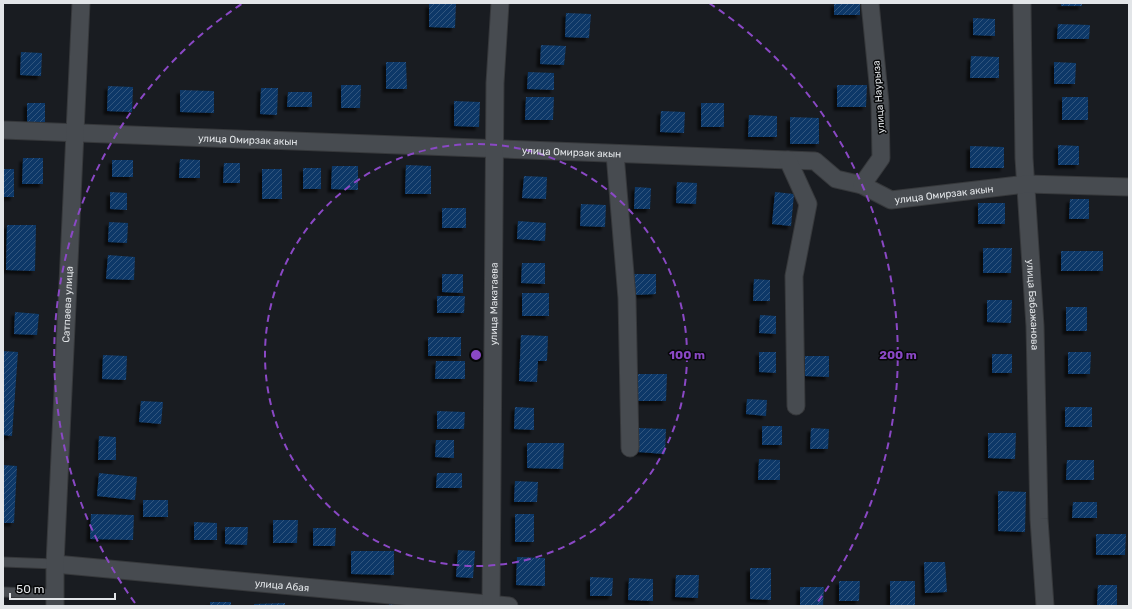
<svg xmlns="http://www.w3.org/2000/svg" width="1132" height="609" viewBox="0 0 1132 609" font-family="Rubik,sans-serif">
  <defs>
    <pattern id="building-hatch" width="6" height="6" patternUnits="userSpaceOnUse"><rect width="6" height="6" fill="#0e3968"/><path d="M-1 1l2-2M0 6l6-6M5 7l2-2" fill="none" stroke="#31567e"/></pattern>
    <filter id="shadow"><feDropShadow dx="-3.5" dy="3.5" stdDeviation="1" flood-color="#0009"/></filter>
  </defs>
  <rect width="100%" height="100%" fill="#191c21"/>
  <g fill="url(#building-hatch)" filter="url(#shadow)">
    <rect x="834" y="3" width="26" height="12"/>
    <rect x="1061" y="3" width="21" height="3"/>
    <path d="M429,4h27l-1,24 -26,-1z"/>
    <path d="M566,13l25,1 -2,24 -24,-1z"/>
    <path d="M973,18l22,1v17l-22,-1z"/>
    <path d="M1058,24l32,1 -1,14h-32z"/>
    <path d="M541,45l25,1 -2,19 -24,-1z"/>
    <path d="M21,52l21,1 -1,23 -21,-1z"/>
    <path d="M971,56l28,1v21h-29z"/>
    <path d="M386,62h20l1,27h-21z"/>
    <path d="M1054,62l22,1 -1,21h-21z"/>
    <path d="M528,72l26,1v17l-27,-1z"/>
    <path d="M341,85h20l-1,23h-19z"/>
    <path d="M837,85h30l-1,22h-29z"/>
    <path d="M108,86l25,1 -1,25 -25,-1z"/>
    <path d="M261,88h17l-1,27 -17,-1z"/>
    <path d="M180,90l34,1v22l-34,-1z"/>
    <path d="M288,92h24v15h-25z"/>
    <path d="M526,97h28l-1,23h-28z"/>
    <rect x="1062" y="97" width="26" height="23"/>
    <path d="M454,101l26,1 -1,25 -25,-1z"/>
    <rect x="27" y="103" width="18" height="19"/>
    <rect x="701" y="103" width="23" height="24"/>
    <path d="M661,111l24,1 -1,21 -24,-1z"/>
    <path d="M749,115l28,1v21h-29z"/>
    <path d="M790,117l29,1v26h-29z"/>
    <path d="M1058,145l21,1v19h-21z"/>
    <path d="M970,146l34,1v21h-34z"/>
    <path d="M23,158h20v26h-21z"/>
    <path d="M180,159l20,1v18h-21z"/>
    <rect x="112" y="160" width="21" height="17"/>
    <path d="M224,163h16v20h-17z"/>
    <path d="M406,165l25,1v28h-26z"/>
    <path d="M332,166h26v24l-27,-1z"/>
    <rect x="303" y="168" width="18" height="21"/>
    <rect x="3" y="169" width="11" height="28"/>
    <rect x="262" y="169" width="20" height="30"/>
    <path d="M524,176l23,1 -1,22 -24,-1z"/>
    <path d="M677,182l20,1 -1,21 -20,-1z"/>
    <path d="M635,187l16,1 -1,21h-16z"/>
    <path d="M110,192l17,1v17l-17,-1z"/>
    <path d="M775,192l19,2 -3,32 -19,-2z"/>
    <path d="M1070,199h19v20h-20z"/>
    <rect x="978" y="203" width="27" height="21"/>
    <path d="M581,204l25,1 -1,22 -25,-1z"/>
    <rect x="442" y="208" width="24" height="20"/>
    <path d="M518,221l28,2 -1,18 -28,-2z"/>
    <path d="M109,222l19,1 -1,20 -19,-1z"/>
    <path d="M7,225h29l-1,46 -29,-1z"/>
    <path d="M983,248h29l-1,25h-28z"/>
    <rect x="1061" y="251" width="42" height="20"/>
    <path d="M108,255l27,2 -1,23 -28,-1z"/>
    <path d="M522,263h23v21l-24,-1z"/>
    <path d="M442,274h21v19l-21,-1z"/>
    <path d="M634,274h22v20l-21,1z"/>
    <path d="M754,279l16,1v21h-17z"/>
    <rect x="522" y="293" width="27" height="23"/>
    <path d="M437,296h28l-1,17h-27z"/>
    <path d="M987,300h25l-1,23 -24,-1z"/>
    <rect x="1066" y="307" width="21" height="24"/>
    <path d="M15,312l24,2 -2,21 -23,-1z"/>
    <path d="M760,315l16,1v18l-17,-1z"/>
    <path d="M521,335l27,1 -1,25h-9l-1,21 -18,-1z"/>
    <rect x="428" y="337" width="33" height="19"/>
    <path d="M3,351l15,1 -6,84 -9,-1z"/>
    <path d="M759,352h17v21l-17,-1z"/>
    <path d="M1068,352h23l-1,22h-22z"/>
    <rect x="992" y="354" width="20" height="19"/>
    <path d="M103,355l24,1 -1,24 -24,-1z"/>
    <path d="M805,356h24v21l-24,-1z"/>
    <path d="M436,361h29v18h-30z"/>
    <path d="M638,374h29l-1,27h-28z"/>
    <path d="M747,399l20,1 -1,16 -20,-2z"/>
    <path d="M141,401l22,1 -2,22 -22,-2z"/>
    <path d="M515,407l19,1v22l-20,-1z"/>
    <rect x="1065" y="407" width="27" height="20"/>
    <path d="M437,411l28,1 -1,17h-27z"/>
    <rect x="762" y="426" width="20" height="19"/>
    <path d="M639,428l27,1 -1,25 -27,-2z"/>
    <path d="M811,428l18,1 -1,20h-18z"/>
    <path d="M988,433h28l-1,26 -27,-1z"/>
    <path d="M99,436l17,1v23h-18z"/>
    <path d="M436,440h18v18l-19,-1z"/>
    <path d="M527,443h37l-1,26 -36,-1z"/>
    <path d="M759,459l21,1v20h-22z"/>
    <path d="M1067,460h27v20h-28z"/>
    <path d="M3,465l14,1 -3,57h-11z"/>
    <path d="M99,473l38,4 -2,23 -38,-4z"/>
    <path d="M437,473h25v15h-26z"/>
    <path d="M515,481l23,1 -1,20h-23z"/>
    <path d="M998,491l28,1 -1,40 -27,-1z"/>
    <rect x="143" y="500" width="25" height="17"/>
    <path d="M1073,502h24v16h-25z"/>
    <path d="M91,514l43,1 -1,25 -43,-1z"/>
    <rect x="515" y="514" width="19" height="28"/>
    <path d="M273,520h25l-1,23h-24z"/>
    <path d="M194,522l23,1v17h-23z"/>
    <path d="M225,527h23l-1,18 -22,-1z"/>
    <path d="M313,528h23l-1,18h-22z"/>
    <path d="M1096,534h30l-1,21h-29z"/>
    <path d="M458,550l17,1 -2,27 -17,-1z"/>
    <path d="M351,551h43v24l-43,-1z"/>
    <path d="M517,557l28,1v28l-29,-1z"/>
    <path d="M924,562h21l2,30 -22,1z"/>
    <path d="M750,568h21v32l-21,-1z"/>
    <path d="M676,575h23l-1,23 -23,-1z"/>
    <path d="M590,577l23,1 -1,18h-22z"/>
    <path d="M629,578l24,1v22l-25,-1z"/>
    <path d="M839,581h21l-1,20h-20z"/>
    <rect x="890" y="581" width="25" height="25"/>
    <path d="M1098,585h19v21h-20z"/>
    <path d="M800,587h24l-1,19h-23z"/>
    <rect x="210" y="602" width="21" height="4"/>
    <path d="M285,603v3h-31v-2z"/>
    <path d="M389,603l20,2v1h-20z"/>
  </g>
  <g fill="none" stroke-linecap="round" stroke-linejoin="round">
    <defs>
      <g id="lane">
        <path d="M3,562l52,2"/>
        <path d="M3,592l52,2"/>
      </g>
      <g id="street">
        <path id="s1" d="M1022,3l2,155 11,168 4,193 6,87"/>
        <path id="s2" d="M3,130l812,31 21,18 26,6 29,15 136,-16 102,3"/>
        <path d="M615,154l12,144 3,150"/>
        <path d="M788,160l20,44 -14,72 2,130"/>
        <path d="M862,185l19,-27 -1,-55 -10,-100"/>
        <path id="s3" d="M55,564l454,42"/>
        <path id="s4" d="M55,606v-42l26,-561"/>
        <path id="s5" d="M491,606l4,-523 5,-80"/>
      </g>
    </defs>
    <use href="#lane" stroke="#36383b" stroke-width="11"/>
    <use href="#street" stroke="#36383b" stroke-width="19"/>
    <use href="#lane" stroke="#474b50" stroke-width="9"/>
    <use href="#street" stroke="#474b50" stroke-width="17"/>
  </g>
  <g fill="none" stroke="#8a48c5" stroke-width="2" stroke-dasharray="7 5">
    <circle cx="476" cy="355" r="211"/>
    <path d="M135 603A422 422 0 0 1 243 3M709 3A422 422 0 0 1 817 603"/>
  </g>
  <g text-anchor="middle" stroke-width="3" stroke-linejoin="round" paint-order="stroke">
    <g font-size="10" fill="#e2e5e8" stroke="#060708">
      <text transform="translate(878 97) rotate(-94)" y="4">улица Наурыза</text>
      <text dy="4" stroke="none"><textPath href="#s2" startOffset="245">улица Омирзак акын</textPath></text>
      <text dy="4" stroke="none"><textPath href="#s2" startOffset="569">улица Омирзак акын</textPath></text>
      <text dy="4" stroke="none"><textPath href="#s2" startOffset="953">улица Омирзак акын</textPath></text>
      <text dy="4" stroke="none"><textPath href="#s5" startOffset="302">улица Макатаева</textPath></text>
      <text dy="4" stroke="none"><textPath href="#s1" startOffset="302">улица Бабажанова</textPath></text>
      <text dy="4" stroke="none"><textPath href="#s4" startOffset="302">Сатпаева улица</textPath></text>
      <text dy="4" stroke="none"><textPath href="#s3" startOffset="228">улица Абая</textPath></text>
    </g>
  </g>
  <circle cx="476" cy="355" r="6" fill="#8a48c5" stroke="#060708" stroke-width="2"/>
  <g font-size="12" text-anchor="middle" font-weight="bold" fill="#8a48c5" stroke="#060708" stroke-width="3" stroke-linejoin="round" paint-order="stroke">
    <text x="687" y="359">100 m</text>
    <text x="898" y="359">200 m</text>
  </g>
  <rect width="1132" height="609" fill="none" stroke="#e2e5e8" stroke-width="8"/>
  <path d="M10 593v6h105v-6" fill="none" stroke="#e2e5e8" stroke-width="2"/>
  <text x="16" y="593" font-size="12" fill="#e2e5e8" stroke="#060708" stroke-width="3" paint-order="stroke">50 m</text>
</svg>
